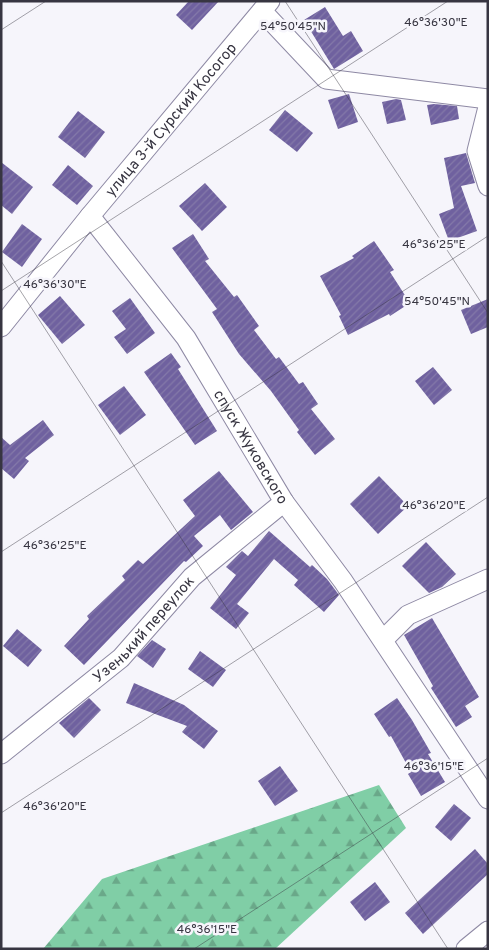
<svg xmlns="http://www.w3.org/2000/svg" width="489" height="950" viewBox="0 0 489 950" font-family="Overpass,sans-serif">
  <defs>
    <pattern id="forest-firs" width="22" height="20" patternUnits="userSpaceOnUse" patternTransform="scale(1.25)"><rect width="22" height="20" fill="#80cea6"/><path d="M5 1l3.5 6h-7zM16 11l3.5 6h-7z" fill="#6aa889"/></pattern>
    <pattern id="building-hatch" width="6" height="6" patternUnits="userSpaceOnUse" patternTransform="scale(1.25)"><rect width="6" height="6" fill="#6f619f"/><path d="M-1 1l2-2M0 6l6-6M5 7l2-2" fill="none" stroke="#8479a9"/></pattern>
  </defs>
  <rect width="100%" height="100%" fill="#f6f5fb"/>
  <path fill="url(#forest-firs)" d="M379,785l27,43 -131,121h-232l59,-70z"/>
  <g fill="url(#building-hatch)">
    <path d="M189,1h30l-27,29 -16,-15z"/>
    <path d="M325,7l18,29 8,-5 12,20 -29,18 -30,-49z"/>
    <path d="M349,94l9,28 -20,7 -10,-29z"/>
    <path d="M396,99l5,1 5,20 -19,4 -5,-22z"/>
    <path d="M434,104l23,2 2,13 -28,6 -4,-20z"/>
    <path d="M285,110l28,23 -16,19 -28,-22z"/>
    <path d="M78,111l27,21 -20,26 -27,-21z"/>
    <path d="M466,153l9,30 -14,3 16,45 -28,10 -10,-27 15,-6 -10,-50z"/>
    <path d="M1,162l32,25 -21,27 -11,-9z"/>
    <path d="M68,165l25,21 -16,19 -25,-20z"/>
    <path d="M205,183l22,24 -25,24 -23,-25z"/>
    <path d="M22,224l20,15 -20,28 -20,-15z"/>
    <path d="M193,234l16,25 -4,2 29,36 3,-2 22,31 -5,4 22,29 3,-2 20,27 4,-2 15,22 -7,5 24,30 -20,16 -18,-23 2,-2 -28,-39 -32,-37 -27,-42 5,-3 -45,-61z"/>
    <path d="M374,241l20,29 -4,2 20,31 -20,13 -1,-2 -41,21 -9,-19 2,-1 -21,-39 34,-18 -2,-2z"/>
    <path d="M60,296l25,29 -23,19 -24,-29z"/>
    <path d="M130,298l25,35 -28,21 -13,-17 12,-8 -14,-18z"/>
    <path d="M488,299v28l-17,7 -10,-24z"/>
    <path d="M171,353l10,14 -3,2 39,62 -22,14 -51,-73z"/>
    <path d="M433,367l19,23 -18,15 -19,-24z"/>
    <path d="M124,386l22,29 -26,20 -22,-30z"/>
    <path d="M43,420l11,15 -29,23 4,3 -15,18 -13,-11v-31l9,8z"/>
    <path d="M219,471l34,41 -22,18 -11,-15 -26,21 9,10 -17,16 -2,-1 -100,104 -20,-19 25,-27 -2,-3 38,-36 -3,-4 16,-16 5,4 52,-48 -12,-16z"/>
    <path d="M379,476l29,30 -30,28 -28,-30z"/>
    <path d="M269,531l41,36 2,-2 15,14 12,16 -15,17 -30,-27 4,-5 -24,-21 -37,45 12,9 -13,16 -26,-21 26,-33 -10,-8 16,-16 6,5z"/>
    <path d="M426,542l30,32 -14,13 -13,6 -27,-27z"/>
    <path d="M432,618l47,79 -14,9 7,11 -16,10 -25,-39 2,-2 -29,-51z"/>
    <path d="M17,629l25,21 -14,17 -25,-21z"/>
    <path d="M152,640l14,9 -13,19 -16,-12z"/>
    <path d="M200,651l26,19 -13,17 -25,-18z"/>
    <path d="M134,683l50,22 34,26 -14,18 -22,-17 5,-6 -61,-23z"/>
    <path d="M89,698l12,12 -27,28 -15,-15z"/>
    <path d="M397,698l15,22 19,33 -3,1 17,28 -24,14 -13,-22 3,-2 -20,-36 -2,1 -15,-23z"/>
    <path d="M280,766l18,25 -23,15 -17,-25z"/>
    <path d="M454,804l17,14 -20,23 -16,-14z"/>
    <path d="M475,849l13,15v10l-65,60 -18,-21z"/>
    <path d="M375,882l15,20 -25,19 -15,-19z"/>
  </g>
  <g fill="none" stroke-linecap="round" stroke-linejoin="round">
    <defs>
      <g id="minor">
        <path d="M262,11l64,68 162,20"/>
        <path d="M488,107l-11,44 11,35"/>
        <path id="s1" d="M90,216l96,122 98,164 59,79 145,218"/>
        <path id="s2" d="M1,327l89,-111 180,-215"/>
        <path d="M383,640l25,-25 80,-36"/>
        <path id="s3" d="M1,754l120,-96 71,-81 92,-75"/>
        <path d="M466,949l22,-18"/>
      </g>
    </defs>
    <use href="#minor" stroke="#8e89a4" stroke-width="21"/>
    <use href="#minor" stroke="#fff" stroke-width="19"/>
  </g>
  <path fill="none" stroke="#373541" stroke-width="1" stroke-opacity="0.45" d="M285,1l203,312M1,30l45,-29M1,261l447,688M1,291l447,-290M1,552l487,-316M1,813l487,-316M194,949l294,-191"/>
  <g text-anchor="middle" stroke-width="5" stroke-linejoin="round" paint-order="stroke">
    <g font-size="15" fill="#373541" stroke="#f6f5fb">
      <text dy="5" stroke="none"><textPath href="#s2" startOffset="268">улица 3-й Сурский Косогор</textPath></text>
      <text dy="5" stroke="none"><textPath href="#s1" startOffset="282">спуск Жуковского</textPath></text>
      <text dy="5" stroke="none"><textPath href="#s3" startOffset="190">Узенький переулок</textPath></text>
    </g>
  </g>
  <g font-size="12" text-anchor="middle" fill="#373541" stroke="#f6f5fb" stroke-width="5" stroke-linejoin="round" paint-order="stroke">
    <text x="436" y="26">46°36'30"E</text>
    <text x="293" y="30">54°50'45"N</text>
    <text x="434" y="248">46°36'25"E</text>
    <text x="55" y="288">46°36'30"E</text>
    <text x="437" y="305">54°50'45"N</text>
    <text x="434" y="509">46°36'20"E</text>
    <text x="55" y="549">46°36'25"E</text>
    <text x="434" y="770">46°36'15"E</text>
    <text x="55" y="810">46°36'20"E</text>
    <text x="207" y="933">46°36'15"E</text>
  </g>
  <rect width="489" height="950" fill="none" stroke="#373541" stroke-width="5"/>
</svg>
